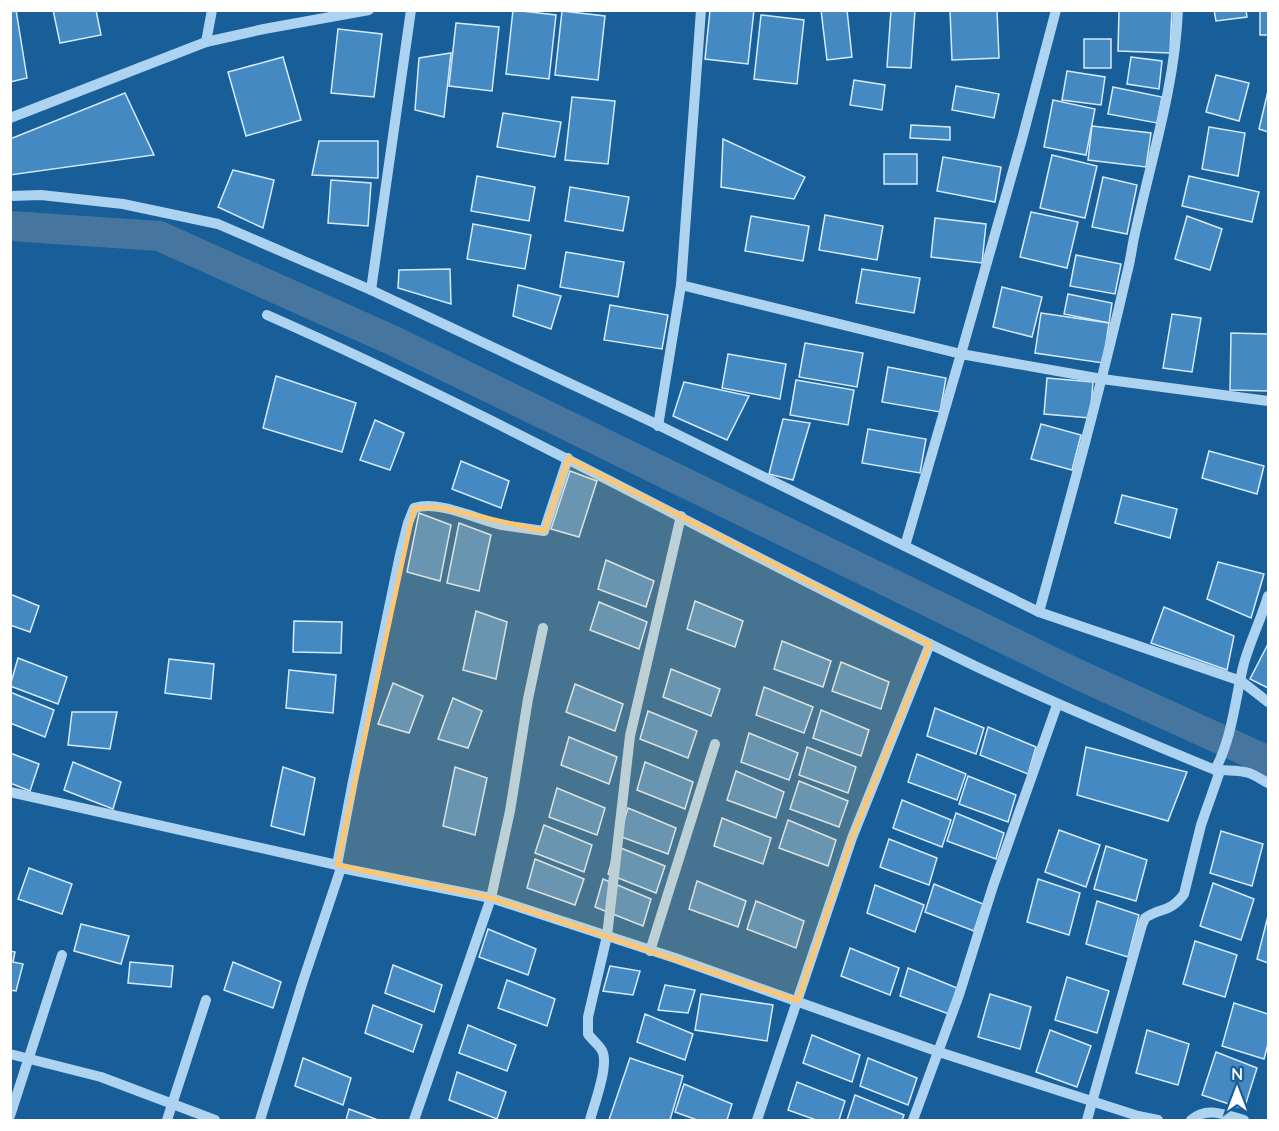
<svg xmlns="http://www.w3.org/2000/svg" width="1279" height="1131" viewBox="0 0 1279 1131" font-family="Quicksand,sans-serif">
  <rect width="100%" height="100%" fill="#185e99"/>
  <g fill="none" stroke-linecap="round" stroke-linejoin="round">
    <path stroke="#4676a0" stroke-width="30" d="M10,226l149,10 237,106 681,332 191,87"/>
  </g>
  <g fill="#4589c2" stroke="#d4eafc" stroke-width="1.5">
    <path d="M10,10h6l11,68 -17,4z"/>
    <path d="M53,10h43l5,25 -41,8z"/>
    <path d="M513,10l43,5 -7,64 -43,-5z"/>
    <path d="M710,10h44l-6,54 -43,-5z"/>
    <path d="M821,10h26l5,47 -25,3z"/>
    <path d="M891,10h24l-4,58 -24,-1z"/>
    <path d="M950,10h47l2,48 -47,2z"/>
    <path d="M1119,10h53l-2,43 -52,-2z"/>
    <path d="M1214,10h32l1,7 -31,4z"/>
    <rect x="1260" y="10" width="8" height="25"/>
    <path d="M562,11l43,5 -7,64 -43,-5z"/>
    <path d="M761,15l43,5 -7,64 -43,-5z"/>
    <path d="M456,23l43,4 -7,64 -43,-5z"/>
    <path d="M338,29l44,5 -8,63 -43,-4z"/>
    <rect x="1084" y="39" width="27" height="29"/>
    <path d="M451,53l-7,64 -29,-7 4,-52z"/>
    <path d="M283,57l18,63 -55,16 -18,-64z"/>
    <path d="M1131,57l31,4 -3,28 -32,-5z"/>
    <path d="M1067,71l38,6 -4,28 -39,-5z"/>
    <path d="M1216,75l33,8 -10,38 -33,-9z"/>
    <path d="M854,80l31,5 -3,25 -32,-5z"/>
    <path d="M956,86l43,8 -5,24 -42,-8z"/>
    <path d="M1113,87l49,10 -5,26 -49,-9z"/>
    <path d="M1268,91v41l-9,-3z"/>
    <path d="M125,93l29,62 -144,20v-36z"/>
    <path d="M572,97l43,4 -7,63 -43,-4z"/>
    <path d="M1053,100l42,9 -9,46 -42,-8z"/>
    <path d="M503,113l58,9 -6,35 -58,-10z"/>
    <path d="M911,125l39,2v13l-40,-2z"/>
    <path d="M1092,126l59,7 -5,34 -58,-7z"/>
    <path d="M1209,127l36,6 -7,43 -36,-7z"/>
    <path d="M723,139l82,38 -11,22 -73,-12z"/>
    <path d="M319,141h59v37l-66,-3z"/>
    <rect x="884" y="154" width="33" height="30"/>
    <path d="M1052,155l45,11 -12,52 -45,-10z"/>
    <path d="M943,157l58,10 -6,35 -58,-11z"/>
    <path d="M233,170l41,10 -11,48 -45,-21z"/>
    <path d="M477,176l58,11 -6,34 -58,-10z"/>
    <path d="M1189,176l70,16 -7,30 -70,-16z"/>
    <path d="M1103,177l34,8 -10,49 -35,-7z"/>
    <path d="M331,180l40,3 -3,43 -40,-3z"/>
    <path d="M570,187l59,10 -6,34 -58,-10z"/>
    <path d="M1031,212l47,10 -11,46 -47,-11z"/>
    <path d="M825,215l58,11 -6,34 -58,-10z"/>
    <path d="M751,216l58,10 -6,35 -58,-10z"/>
    <path d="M1187,216l35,13 -12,41 -35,-11z"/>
    <path d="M935,218l51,6 -4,39 -51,-6z"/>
    <path d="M473,224l58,11 -6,34 -58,-10z"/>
    <path d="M566,252l58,10 -6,35 -58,-10z"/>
    <path d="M1076,255l45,9 -6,30 -45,-8z"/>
    <path d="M450,269l1,35 -53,-16 1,-18z"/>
    <path d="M862,269l58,9 -6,35 -58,-10z"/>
    <path d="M518,285l43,11 -10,33 -38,-13z"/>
    <path d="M1002,287l40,10 -10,40 -39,-10z"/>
    <path d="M1068,294l44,9 -3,20 -45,-9z"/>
    <path d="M610,305l58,10 -6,34 -58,-9z"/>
    <path d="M1041,313l68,10 -6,40 -68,-10z"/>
    <path d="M1172,314l29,4 -9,54 -29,-4z"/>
    <path d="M1231,333l37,1v57l-38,-1z"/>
    <path d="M805,343l58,10 -6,34 -58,-10z"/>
    <path d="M728,354l58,10 -6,35 -58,-11z"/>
    <path d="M888,367l58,11 -6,34 -58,-10z"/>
    <path d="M276,376l80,27 -14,49 -79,-24z"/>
    <path d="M1047,378l46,4 -3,36 -46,-4z"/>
    <path d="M796,380l58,10 -6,35 -58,-10z"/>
    <path d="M684,382l65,14 -22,44 -54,-24z"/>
    <path d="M783,419l27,4 -17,57 -24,-6z"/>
    <path d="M375,420l29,13 -14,37 -30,-10z"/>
    <path d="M1041,424l40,11 -9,35 -41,-11z"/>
    <path d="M868,429l58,10 -6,34 -58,-10z"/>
    <path d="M1209,451l55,15 -7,28 -55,-16z"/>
    <path d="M461,461l48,20 -8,27 -49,-19z"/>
    <path d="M570,471l27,10 -18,56 -28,-8z"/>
    <path d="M1122,495l55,14 -7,29 -55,-15z"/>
    <path d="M419,513l32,12 -11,56 -33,-9z"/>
    <path d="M459,523l32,12 -12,56 -32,-8z"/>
    <path d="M606,560l48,21 -8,26 -48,-18z"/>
    <path d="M1218,562l46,12 -13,44 -44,-19z"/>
    <path d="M10,594l29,12 -9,26 -20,-7z"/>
    <path d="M695,601l48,20 -8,26 -48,-18z"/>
    <path d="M599,602l48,20 -8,27 -49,-19z"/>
    <path d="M1164,607l70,29 -7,34 -76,-27z"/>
    <path d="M476,611l31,11 -11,57 -33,-9z"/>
    <path d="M294,621l48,1 -1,31 -48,-1z"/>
    <path d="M782,641l49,20 -8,26 -49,-18z"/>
    <path d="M1268,644v44l-18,-9z"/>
    <path d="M18,658l49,19 -9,27 -48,-18z"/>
    <path d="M169,659l45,5 -3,35 -46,-6z"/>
    <path d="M841,662l48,20 -8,27 -49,-18z"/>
    <path d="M671,669l49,20 -9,27 -48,-19z"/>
    <path d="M289,670l47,5 -3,38 -47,-5z"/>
    <path d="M393,683l30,13 -14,37 -31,-9z"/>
    <path d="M575,684l48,20 -8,27 -49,-19z"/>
    <path d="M764,687l49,20 -9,26 -48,-18z"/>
    <path d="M10,692l44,18 -9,27 -35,-14z"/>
    <path d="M453,698l29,13 -14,37 -30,-9z"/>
    <path d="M935,708l49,20 -8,26 -49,-18z"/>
    <path d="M821,710l48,20 -8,26 -48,-18z"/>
    <path d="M648,711l49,20 -9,27 -48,-19z"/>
    <path d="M72,712h45l-7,37 -42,-4z"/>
    <path d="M988,727l48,20 -8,27 -48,-19z"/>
    <path d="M749,733l49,20 -9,27 -48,-18z"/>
    <path d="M569,737l48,20 -8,27 -48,-19z"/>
    <path d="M807,747l49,20 -8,26 -49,-18z"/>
    <path d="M1086,747l101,25 -19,49 -91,-26z"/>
    <path d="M10,753l29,11 -9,27 -20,-8z"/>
    <path d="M917,754l49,20 -9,26 -49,-18z"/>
    <path d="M73,762l48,20 -8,27 -49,-19z"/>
    <path d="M645,762l48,20 -8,27 -48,-19z"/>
    <path d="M283,767l32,11 -11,57 -33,-9z"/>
    <path d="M455,767l32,11 -12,57 -32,-9z"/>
    <path d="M736,771l48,21 -8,26 -49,-18z"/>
    <path d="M968,776l48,19 -8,27 -49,-18z"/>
    <path d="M799,781l49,20 -9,26 -49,-18z"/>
    <path d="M557,788l48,20 -8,27 -48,-18z"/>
    <path d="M902,800l49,20 -9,27 -49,-19z"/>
    <path d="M628,808l48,20 -8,26 -49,-18z"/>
    <path d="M956,813l48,20 -8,26 -49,-18z"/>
    <path d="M722,818l49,20 -8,26 -49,-18z"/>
    <path d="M788,820l48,20 -8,26 -49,-18z"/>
    <path d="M544,825l48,20 -8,27 -49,-19z"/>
    <path d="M1059,830l41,15 -14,42 -41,-15z"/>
    <path d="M1221,831l42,13 -11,42 -42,-13z"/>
    <path d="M889,839l48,19 -8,27 -49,-18z"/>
    <path d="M616,846l49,20 -9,27 -48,-19z"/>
    <path d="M1106,846l41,14 -11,41 -42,-12z"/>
    <path d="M535,859l49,20 -9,26 -48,-17z"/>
    <path d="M29,868l43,16 -10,30 -44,-15z"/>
    <path d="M603,879l48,20 -8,27 -48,-19z"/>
    <path d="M1038,879l42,14 -11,42 -42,-13z"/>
    <path d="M697,881l49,20 -8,26 -49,-18z"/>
    <path d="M1213,883l41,16 -13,41 -41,-14z"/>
    <path d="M934,884l49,20 -9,27 -49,-19z"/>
    <path d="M875,885l49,20 -9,27 -48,-19z"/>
    <path d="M756,901l48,20 -8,27 -49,-19z"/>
    <path d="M1097,901l42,14 -11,42 -42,-13z"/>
    <path d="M1268,916v47l-11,-4z"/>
    <path d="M81,924l48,12 -8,28 -47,-13z"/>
    <path d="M488,929l48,20 -8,26 -49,-18z"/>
    <path d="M1195,941l42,14 -12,42 -42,-13z"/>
    <path d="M850,948l49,20 -9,27 -49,-19z"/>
    <path d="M10,951l5,1 -2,10 10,2 -7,27 -6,-1z"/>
    <path d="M130,962l43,4 -2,21 -43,-4z"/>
    <path d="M233,962l48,20 -8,26 -49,-18z"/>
    <path d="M393,965l49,20 -8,27 -49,-19z"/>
    <path d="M610,966l30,5 -7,24 -30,-4z"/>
    <path d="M908,968l49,20 -8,26 -49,-18z"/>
    <path d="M1067,977l42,14 -12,42 -42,-13z"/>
    <path d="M507,980l48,19 -8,27 -49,-18z"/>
    <path d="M665,985l30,5 -7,23 -30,-3z"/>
    <path d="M701,994l72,11 -6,36 -72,-11z"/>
    <path d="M990,994l41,13 -11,42 -42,-12z"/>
    <path d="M1234,1003l34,11v30l-4,15 -42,-13z"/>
    <path d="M373,1005l49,20 -9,27 -48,-19z"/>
    <path d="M645,1014l48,20 -8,26 -48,-18z"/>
    <path d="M468,1025l48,20 -9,26 -48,-18z"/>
    <path d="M1050,1030l41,16 -14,41 -41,-15z"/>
    <path d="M1147,1030l42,14 -11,41 -42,-12z"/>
    <path d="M812,1035l48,20 -8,27 -49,-19z"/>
    <path d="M1216,1052l41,16 -13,41 -42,-14z"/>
    <path d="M303,1058l48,20 -8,27 -48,-19z"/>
    <path d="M630,1058l53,18 -13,44h-61z"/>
    <path d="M868,1058l49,20 -9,27 -48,-19z"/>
    <path d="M457,1072l49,20 -9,27 -48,-19z"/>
    <path d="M797,1082l48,19 -6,19h-23l-28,-10z"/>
    <path d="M684,1084l48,20 -5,16h-30l-22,-8z"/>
    <path d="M855,1095l49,20 -2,5h-55z"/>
    <path d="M349,1109l29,11h-32z"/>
  </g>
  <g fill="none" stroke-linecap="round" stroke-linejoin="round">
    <g stroke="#add3f1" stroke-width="10">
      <path d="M1056,10l-34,129 -61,215 141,25 166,22"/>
      <path d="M206,42l6,-32"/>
      <path d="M10,118l196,-76 58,-13 105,-19"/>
      <path d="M10,196l31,-1 82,9 95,20 153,66 281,132 387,190 202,69 27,21"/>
      <path d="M681,285l280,69 -56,192"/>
      <path d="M371,290l40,-280"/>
      <path d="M267,315c242,106 471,237 708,351 78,37 156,69 235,102 13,4 26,1 39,5 6,2 13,7 19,10"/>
      <path d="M658,426l23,-141 20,-275"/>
      <path d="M1039,612c31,-112 62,-225 88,-339 4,-14 5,-29 9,-44 16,-73 39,-144 42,-219"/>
      <path d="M1215,770c17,-32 20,-69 28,-103 6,-24 18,-47 25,-71"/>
      <path d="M10,792l327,73 4,3 150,30 184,60 264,94 199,64 20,4"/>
      <path d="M337,865l16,-84 47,-226 8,-32 6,-15c26,-8 61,11 88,17 14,2 28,4 42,6l24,-73"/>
      <path d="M650,951l65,-207"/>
      <path d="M10,1054l91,23 114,43"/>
      <path d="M10,1116l52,-161"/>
      <path d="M167,1120l39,-120"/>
      <path d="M260,1120l43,-139 38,-113"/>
      <path d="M414,1120l77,-222 19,-87 18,-112 15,-71"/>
      <path d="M590,1120c4,-15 18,-52 13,-67 -2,-7 -10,-12 -15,-19v-17l19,-81 23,-200 51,-220"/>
      <path d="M757,1120l95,-282 78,-194"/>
      <path d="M913,1120l46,-125 34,-109 64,-181"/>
      <path d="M1087,1120l55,-195 3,-7c16,-11 25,-5 39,-24l17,-69 19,-54"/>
      <path d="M1191,1120c16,-14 34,-5 53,0"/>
    </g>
  </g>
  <path fill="#ffc66d" fill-opacity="0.2" stroke="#ffc66d" stroke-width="4.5" stroke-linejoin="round" d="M568,458l362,186 -78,194 -54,163 -307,-103 -154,-33 77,-357 25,-1 105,24z"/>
  <rect width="1279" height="1131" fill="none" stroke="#ffffff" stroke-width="24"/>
  <g transform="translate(1237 1089)" stroke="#185e99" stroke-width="4.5" paint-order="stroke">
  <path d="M0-4.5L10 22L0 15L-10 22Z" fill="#ffffff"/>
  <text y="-9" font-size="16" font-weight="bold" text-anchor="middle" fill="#ffffff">N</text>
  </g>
</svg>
